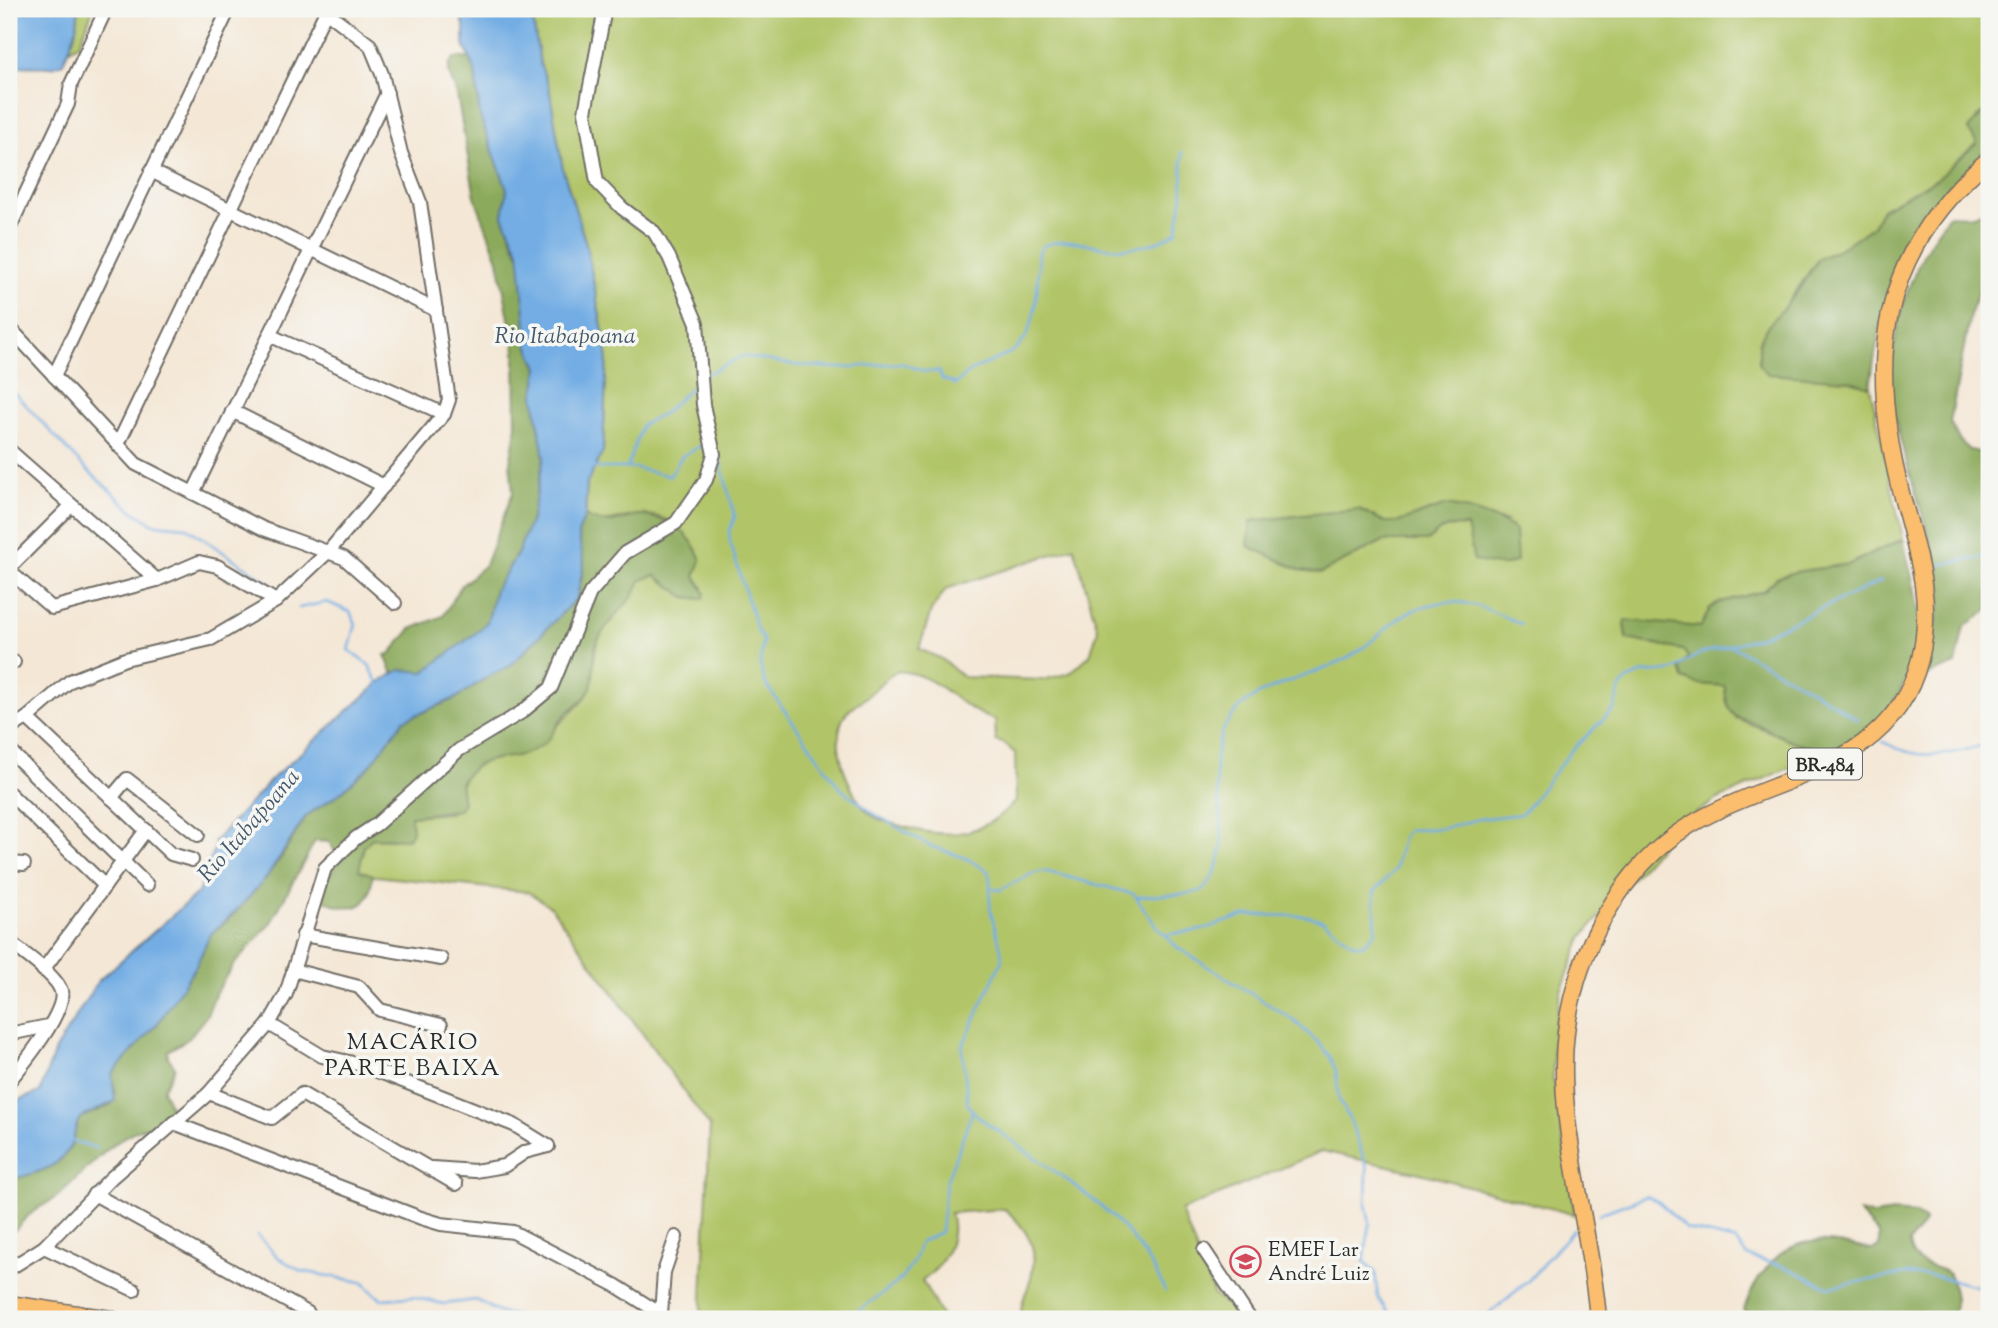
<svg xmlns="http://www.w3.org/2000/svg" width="1998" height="1328" viewBox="0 0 1998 1328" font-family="'Sorts Mill Goudy',serif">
  <rect width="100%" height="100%" fill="#f6f6f2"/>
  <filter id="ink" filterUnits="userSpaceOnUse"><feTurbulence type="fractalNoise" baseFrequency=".0143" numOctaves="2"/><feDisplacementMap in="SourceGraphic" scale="14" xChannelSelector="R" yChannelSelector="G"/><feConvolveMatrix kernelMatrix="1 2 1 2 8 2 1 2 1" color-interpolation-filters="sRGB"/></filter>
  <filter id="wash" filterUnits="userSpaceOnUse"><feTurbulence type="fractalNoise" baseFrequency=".00686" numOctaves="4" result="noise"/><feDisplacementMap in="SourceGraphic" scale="28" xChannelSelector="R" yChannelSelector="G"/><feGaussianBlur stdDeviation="1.57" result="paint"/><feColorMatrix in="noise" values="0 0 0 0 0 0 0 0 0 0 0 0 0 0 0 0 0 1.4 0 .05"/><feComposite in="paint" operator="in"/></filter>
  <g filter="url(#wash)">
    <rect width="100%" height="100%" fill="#f4e7d5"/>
    <g fill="#b1c568" stroke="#6e784a" stroke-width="2" fill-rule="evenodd">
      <path d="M79,9h14l-13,34 -12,7 7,-16z"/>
      <path d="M531,9h1458v98l-13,11 1,25 -40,36 -55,30 -9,17 -30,21 -25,12 -34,49 63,72 23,7 33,152 -53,25 -74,14 -12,13 -57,26 -6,10 -76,-6 2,18 56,11 5,7 -2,5 39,24 11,32 66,27 35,2 -119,52 -40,26 -95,111 -22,55 -8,44v44l22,136 -151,-41 -102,-23 -141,60 33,84 31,24h-223c-3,-11 2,-21 6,-32 13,-36 3,-54 -23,-78l-55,4c8,25 -6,54 -28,67l21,39h-242l9,-192 -159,-220 -23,-15 -162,-17 -7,-5 5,-24 8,-8 21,1 19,-8 -2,-15 40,-3c9,-26 16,-54 49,-55 8,-1 19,-1 26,-5 18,-12 37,-32 53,-47 19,-19 10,-42 20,-65 10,-25 35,-37 43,-61l14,-5 30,22 18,2v-12l-8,-11c1,-5 5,-11 5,-16 1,-5 -5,-11 -7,-15 -12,-19 -30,-32 -55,-30 -21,2 -32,13 -53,1l2,-33 16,-32 4,-99 -21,-108 -23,-74 -14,-83 -9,-23zM1446,505c22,2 38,14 60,16l-35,21 -3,-15 -16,-1 -12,4 -13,11h-44l-62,32 -21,-3 -51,-24 3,-25 107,-12 26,13h14zM1074,547l24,83 -8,25 -20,18 -27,7 -80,-3 -21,-18 -23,-10 12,-38 15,-22zM898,671c43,3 59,38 97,49l1,21 7,2 12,10 1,47c-31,36 -67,40 -111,27 -13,-4 -29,-6 -39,-17 -19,-20 -37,-70 -21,-95 5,-8 13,-11 20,-17 12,-9 19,-21 33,-27z"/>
    </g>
    <g fill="#8caa5c" stroke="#5c6a44" stroke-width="2">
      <path d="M454,58h16l5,12 5,46 27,73 -4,27 18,44 7,85 10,23 -4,29 10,60 -12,60 -14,36 -23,37 -7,30 -7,9 -57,43h-32l-7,-17 5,-1 21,-25 32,-13 18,-30 24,-21 28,-73 -3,-30 6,-32 -1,-80 -17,-90 -23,-63 -18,-102 -8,-22v-8z"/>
      <path d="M1989,107v47c-87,57 -105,136 -119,233l-23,-7 -79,-6 -9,-9v-22l7,-15 32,-37 20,-32 25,-12 30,-21 9,-17 55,-30 40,-36 -9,-14z"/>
      <path d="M1989,203v64l-18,43 -21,112 9,18 11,10 19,4v156l-25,17 -8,37 -34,13 18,-71 1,-19c-13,-69 -43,-134 -52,-203 -1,-10 2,-22 4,-32 7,-51 24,-96 56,-137 16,1 31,4 40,-12z"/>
      <path d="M1446,505c16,2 59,15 69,25l2,31 -14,5 -29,-5 -7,-35h-15l-12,4 -13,11h-44l-62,32 -21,-3 -52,-24 3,-25 108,-12 26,13h14z"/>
      <path d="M637,515c31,2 54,15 64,46l-6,15 10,17 -2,6 -18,-2 -30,-22 -14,5c-8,24 -32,36 -43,60 -7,15 -2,32 -7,47 -5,15 -19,20 -29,31 -8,11 -10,21 -23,29 -30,19 -57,1 -79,36l3,20 -5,7 -47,6 1,15 -4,8 -36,-1 -8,8 -5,24 14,5c-2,7 -2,17 -6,23 -11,19 -39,5 -52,-3l22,-31 1,-8 -9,-14 -14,-1 -44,82 -37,41 -18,28 -9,23 -19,24 -20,12v6l7,10 -12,23c7,15 13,23 -2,35 -36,-2 -76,47 -102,70 -8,7 -19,11 -27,18 -9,6 -15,16 -23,23v-56c24,-8 49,-8 62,-35 4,-9 3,-18 9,-27l31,-13 4,-13 -4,-18 47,-51 38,-57 14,-31 24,-21 47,-56 25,-42 34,-23 29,-26 35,-47 52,-22 31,-21 23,-11 66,-68 7,-25 -5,-40 7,-17c19,11 33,5 52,-1z"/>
      <path d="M1903,539c5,25 14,53 16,79 2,48 -31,113 -80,128 -33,10 -61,-14 -90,-25 -5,-2 -11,-2 -15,-6 -7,-7 -9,-19 -9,-29l-28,-2 -14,-5 -3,-11 8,-11 -5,-7 -56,-11 -2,-19 76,7 9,-19 10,-6 44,-11 12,-13 18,-6 56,-8z"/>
      <path d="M1894,1212l22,2 9,7 -16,22c3,25 26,21 41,31 3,16 10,32 -1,45h-165l-4,-10 -6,1 -7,9h-18l-5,-10c9,-26 30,-59 59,-66 20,-5 49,3 70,7l6,-3v-13l-20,-21 14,2z"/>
    </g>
    <g fill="#73ade4" stroke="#4f6c88" stroke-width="2">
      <path d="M9,9l18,3 8,-3h44l-4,25 -12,29 -11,4 -43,-1z"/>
      <path d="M458,9h73l9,55 9,23 14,83 23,74 21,108 -4,100 -16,31 -2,33 -7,17 6,30 -7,35 -67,68 -23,11 -31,21 -52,22 -35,47 -29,26 -34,23 -39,61 -25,28 -32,30 -14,31 -38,57 -46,51 3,27 -35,17c-6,9 -5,18 -9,27 -13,26 -38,28 -62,35v-70l12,-11 19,-7 15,-42 43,-69 100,-88 18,-49 -2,-2 59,-64 108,-97 19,-11 24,2 57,-43 7,-9 7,-30 23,-37 14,-36 12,-60 -10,-60 4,-29 -10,-23 -9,-94 -16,-35 4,-27 -27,-73 -5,-46 -11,-25v-20z"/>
    </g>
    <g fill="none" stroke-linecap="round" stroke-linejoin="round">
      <g stroke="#73ade4" stroke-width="2.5">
        <path d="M16,83l2,-18"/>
        <path d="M707,374l35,-18 52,9 44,3 63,-5 26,9 12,-1 3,8 14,5c21,-22 35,-19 57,-33 27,-18 24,-70 26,-99l4,-6c22,-9 38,-3 60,1 24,4 55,-1 74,-16l6,-36 -1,-43"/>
        <path d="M9,387l74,79 51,46 20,12 32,3 86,58"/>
        <path d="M720,460l15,57 -6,14 1,11 27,88 6,10 -3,24 5,19 75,105 33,25 57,33 36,12 22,13c5,18 1,18 2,33 1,20 12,36 12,56l-40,87 6,58c10,15 32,26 46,37 64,48 116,73 151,149"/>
        <path d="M592,468h43l35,8 12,-20 18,-10 9,3"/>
        <path d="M627,468l15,-43 22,-12 33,-31"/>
        <path d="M1932,566l57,-10"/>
        <path d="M299,608l28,-6 23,10 6,12 -7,26 20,15 10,20"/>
        <path d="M1732,646l83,46 43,28"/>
        <path d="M1883,742c41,21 63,13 106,2"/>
        <path d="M993,889l7,1 34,-17 10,-2 90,23 22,32 22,22 114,71 27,24 11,14 6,13 3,30 11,20 17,48 -1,37 4,18 -6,38 11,11 3,26 15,21"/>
        <path d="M1138,897c14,-3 59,0 67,-9 37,-44 -1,-101 15,-150 18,-55 89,-56 131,-82 37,-22 42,-46 89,-53 30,-5 54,10 81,21"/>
        <path d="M1164,935l37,-5 45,-15 63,1 14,5 31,23 9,1 13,-14 -2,-39 21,-22 8,-34 5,-6 36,-2 35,-9 43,-5 49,-63 43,-42 6,-21 8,-9 16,-6 28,-2 27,-17 61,-17 121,-56"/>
        <path d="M69,1140l27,8"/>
        <path d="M1599,1214l48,-18 12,6 27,27 50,12 11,15 36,10 46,21 77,-13 29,2 54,13"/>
        <path d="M257,1235l22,23 22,13 61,11 19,17 31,-2 32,7 32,-4 24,13 37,6"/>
        <path d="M848,1319c31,-27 62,-33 72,-77l21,-10 5,-50 27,-72"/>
        <path d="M1483,1319l45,-38 45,-51"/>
      </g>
    </g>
  </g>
  <g filter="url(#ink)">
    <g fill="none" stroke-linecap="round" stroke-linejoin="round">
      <defs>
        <g id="minor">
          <path d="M9,129l1,-2"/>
          <path d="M151,171l285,139"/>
          <path d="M9,229l59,-125 3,-20 35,-75"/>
          <path d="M9,327l127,137 128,65 80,29 51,45"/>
          <path d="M269,335l175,79"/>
          <path d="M54,376l175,-367"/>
          <path d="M232,411l152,75"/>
          <path d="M118,444l208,-433"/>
          <path d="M9,450l148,130"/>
          <path d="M193,493l194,-400"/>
          <path d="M9,568l62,-62"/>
          <path d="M9,571l43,37 105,-28 42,-18 18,4 59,35"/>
          <path d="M9,664l5,-2"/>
          <path d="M27,718l144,136 21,6"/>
          <path d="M9,729l18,-11 43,-37 55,-22 86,-20 65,-38 53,-50 115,-137 5,-14 -29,-198 -19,-49 -19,-79 -12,-29 -47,-36"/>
          <path d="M9,750l138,135"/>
          <path d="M9,793l96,93"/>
          <path d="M111,798l16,-19 71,56"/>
          <path d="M9,863l15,1"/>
          <path d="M303,935l138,24"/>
          <path d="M9,942c12,9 48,34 52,49 6,20 -39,75 -52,90"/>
          <path d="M43,970l103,-140"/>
          <path d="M293,970l66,17 21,23 61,15"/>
          <path d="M269,1024l53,32 40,9 152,60 34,21"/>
          <path d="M9,1034l39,-8"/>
          <path d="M209,1093l63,25 30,-24 154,90"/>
          <path d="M174,1123l247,95 20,6 72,8 102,53 46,29 3,-42 12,-35"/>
          <path d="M433,1168l42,3 29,-5 21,-14 23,-6"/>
          <path d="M94,1194l214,119"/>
          <path d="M44,1247l90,43"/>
          <path d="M1204,1250l46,69"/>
          <path d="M9,1269l35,-22 67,-69 98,-85 60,-69 17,-30 39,-126 31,-30 21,-14 82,-74 63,-38 29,-24 39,-95 35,-40 51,-30 30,-43 8,-26 -11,-49 -6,-82 -28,-66 -15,-25 -32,-24 -25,-26 -12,-70 20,-103"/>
        </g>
        <g id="major">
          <path d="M9,1304l102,15"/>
          <path d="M1598,1319c-7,-92 -43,-197 -32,-287 10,-80 54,-164 124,-207 84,-51 202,-54 230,-166 14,-57 -3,-108 -18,-162 -35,-135 -26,-243 87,-338"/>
        </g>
      </defs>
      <use href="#minor" stroke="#716d66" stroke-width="16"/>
      <use href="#major" stroke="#716d66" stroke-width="19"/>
      <use href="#minor" stroke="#fff" stroke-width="12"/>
      <use href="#major" stroke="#fbbd6e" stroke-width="16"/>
    </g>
  </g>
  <defs>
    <symbol id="school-ring" viewBox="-11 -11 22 22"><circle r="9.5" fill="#f6f6f2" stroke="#d1495b" stroke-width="1.5"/><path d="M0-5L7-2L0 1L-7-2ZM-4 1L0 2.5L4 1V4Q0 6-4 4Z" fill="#d1495b"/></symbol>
  </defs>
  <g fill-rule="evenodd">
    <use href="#school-ring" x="1228" y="1244" width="35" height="35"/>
  </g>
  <g text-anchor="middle" stroke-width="7" stroke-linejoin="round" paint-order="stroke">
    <rect fill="#f6f6f2" stroke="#686867" stroke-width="2" x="1788" y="748.5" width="74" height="31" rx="5"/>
    <g font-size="19" font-weight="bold" fill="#2b2b2b">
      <text x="1825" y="771">BR-484</text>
    </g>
    <g font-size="21" fill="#2b2b2b" stroke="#f6f6f2" text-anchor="start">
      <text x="1268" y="1256">EMEF Lar<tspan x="1268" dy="24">André Luiz</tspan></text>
    </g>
    <g font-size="23" font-style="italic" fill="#44586c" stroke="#f6f6f2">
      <text x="565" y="343">Rio Itabapoana</text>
      <text transform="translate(248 825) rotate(-49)" y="8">Rio Itabapoana</text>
    </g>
    <g font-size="23" letter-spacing="2" fill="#2b2b2b" stroke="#f6f6f2">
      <text x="413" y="1049">MACÁRIO<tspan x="413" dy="26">PARTE BAIXA</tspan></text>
    </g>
  </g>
  <rect width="1998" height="1328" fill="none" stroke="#f6f6f2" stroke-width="35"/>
</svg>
